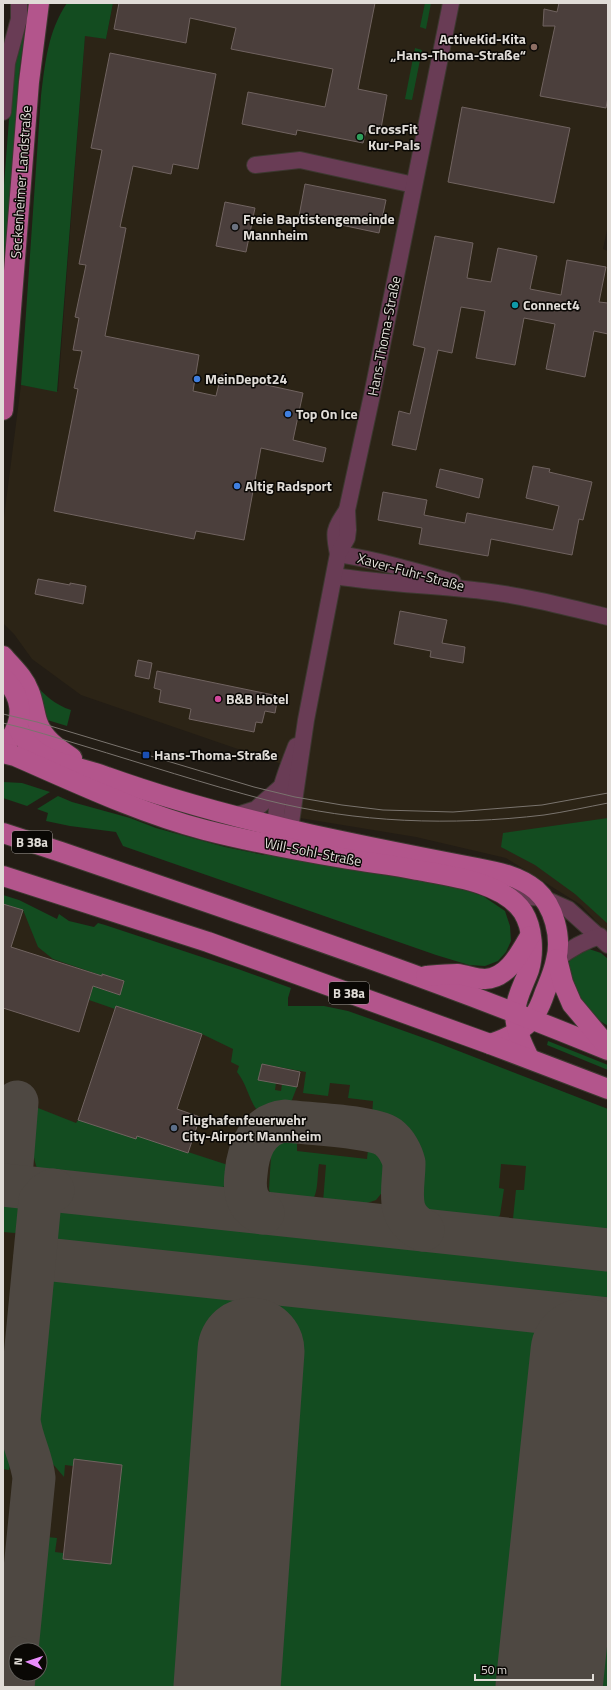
<svg xmlns="http://www.w3.org/2000/svg" width="611" height="1690" viewBox="0 0 611 1690" font-family="'Titillium Web',sans-serif">
  <rect width="100%" height="100%" fill="#231d15"/>
  <g fill="#2c2416" fill-rule="evenodd">
    <path d="M113,3h495v222l-5,24 5,2v683l-27,-29 -75,-47 -90,-21 -116,-19 5,-46 -224,-77 -49,-36 -18,-25 -11,-11v-98l18,-140 37,6 27,-356 21,4z"/>
    <path d="M3,904l20,6 8,17 71,47 506,182v531h-605zM16,1650h24v24h-24z"/>
  </g>
  <g fill="#134c20" fill-rule="evenodd">
    <path d="M26,3h3l-10,70 -16,214v-89l10,-131z"/>
    <path d="M67,3h46l-7,36 -21,-3 -28,356 -36,-7 20,-289c4,-33 7,-65 26,-93z"/>
    <path d="M425,3h6l-5,26 -6,-2z"/>
    <path d="M415,48l7,2 -10,50 -7,-1z"/>
    <path d="M33,683c12,12 22,22 38,27l-4,16 -23,-7z"/>
    <path d="M3,782l19,1 28,9 -23,14 -24,-8z"/>
    <path d="M58,796l14,6 58,16 26,10 69,19 39,8 2,-6 186,37 31,10 22,15 5,15 1,15 -5,11 -8,9 -13,5 -16,-1 -33,-10 -313,-109 -7,-14 -46,-6 -24,-5 2,-8 -11,-4z"/>
    <path d="M608,818v106l-33,-30 -40,-29 -34,-18 2,-14z"/>
    <path d="M3,895l16,5 38,19 2,-5 10,7 25,6 4,-4 7,2 133,44 53,19 -3,10v8h36l24,5 90,32 170,66v130l-96,-11 4,-38h8l2,-24 -25,-2 -2,24 5,1 -4,26 -4,4 -11,6 -48,-5 -9,-4 -12,-14 -3,-9 1,-27 -4,-19 -17,-21 -21,-9 1,-16 -25,-3 2,-13 -20,-2 -2,13 -25,-3 3,-21 -44,-8 -3,16 17,3 -1,7 6,1 1,-7 15,3 -9,23h-14l-10,3h-5c-10,-12 -12,-29 -22,-41l2,-6 -8,-4 2,-13 -31,-15 -86,-28 -1,3 -26,-9 8,-26 -44,-15 -15,-12 -15,-37 -20,-6zM102,974l22,7 -4,14 -22,-7z"/>
    <path d="M586,948l15,5 7,6v67l-23,-15 -10,-15 -8,-30 6,-12z"/>
    <path d="M548,1041l60,24v5l-61,-25z"/>
    <path d="M150,1096l-2,43 83,27 -1,16 -14,10 -7,3 -168,-18c-12,-21 -8,-48 -8,-71l43,17 2,-3z"/>
    <path d="M287,1140l10,2v9l70,8 1,-10 10,3 7,6 3,13 1,11 -5,8 -8,10 -9,3 -12,1 -11,5h-18l-3,-7 3,-37 -7,-1c-3,17 2,45 -23,42 -6,-1 -13,-1 -19,-3l-7,-9 -1,-5 2,-33 3,-9z"/>
    <path d="M3,1197l22,2 3,7 -2,18 -11,9 -12,-1z"/>
    <path d="M66,1203l542,58v426h-585l1,-13h16v-24h-14l11,-114 20,2 -2,14 8,1v6l48,5 10,-99 -47,-6 -1,7 -8,-1 -1,12 -30,-35 -4,-8 21,-217 4,-6z"/>
    <path d="M3,1447l11,1 -5,22 -6,-1z"/>
  </g>
  <g fill="none" stroke-linecap="round" stroke-linejoin="round">
    <g stroke="#4e4842" stroke-width="43">
      <path d="M3,1176l6,-6 3,-6 5,-62"/>
      <path d="M3,1185l605,65"/>
      <path d="M263,1213c-17,-7 -19,-23 -17,-39 2,-24 12,-50 39,-53 24,3 86,5 103,16 8,6 14,17 16,26 0,26 -10,53 19,67"/>
      <path d="M35,1258l573,61"/>
      <path d="M584,1352l4,-35"/>
      <path d="M17,1650l17,-172c-2,-20 -13,-38 -15,-58l21,-219 6,-7 7,-4"/>
      <path d="M13,1687l3,-29"/>
    </g>
    <g stroke="#4e4842" stroke-width="107">
      <path d="M227,1687l24,-336"/>
      <path d="M549,1687l35,-335"/>
    </g>
  </g>
  <g fill="#4b3f3c" stroke="#706360">
    <path d="M119,3h256l-17,86 29,6 -7,39 -14,-3 -3,12 -66,-13 -1,5 -54,-11 6,-32 77,15 8,-38 -102,-20 5,-21 -46,-10 -4,25 -72,-14z"/>
    <path d="M559,3h49v94l-2,11 -66,-12 15,-70h-12l1,-17 13,3z"/>
    <path d="M110,53l106,21 -18,95 -25,-5 -2,10 -38,-8 -13,61 6,1 -21,108 94,19 -6,36 23,5 5,-21 82,18 -10,47 33,8 -3,14 -62,-14 -17,92 -48,-9 -2,8 -140,-28 24,-122 -4,-1 8,-37 -9,-1 6,-32 -4,-1 11,-52 -7,-1 23,-114 -11,-2z"/>
    <path d="M462,107l108,21 -16,75 -106,-21z"/>
    <path d="M305,184l81,16 -7,33 -80,-17z"/>
    <path d="M225,202l30,6 -9,44 -30,-6z"/>
    <path d="M435,236l38,7 -6,35 24,4 7,-34 39,8 -7,33 31,6 6,-35 39,7 -7,35 9,1v31l-14,-3 -9,46 -39,-8 9,-45 -31,-6 -9,47 -39,-7 9,-47 -24,-4 -9,46 -14,-3 -22,100 -24,-5 7,-34 11,3 15,-66 -12,-3z"/>
    <path d="M533,466l17,3 -1,3 43,10 -9,38 -4,-1 -7,36 -81,-16 -3,17 -69,-12 3,-16 -44,-8 5,-28 44,8 -3,15 41,8 2,-10 86,17 6,-24 -33,-8z"/>
    <path d="M440,469l43,10 -4,19 -43,-11z"/>
    <path d="M38,579l32,6v-2l16,3 -3,18 -48,-10z"/>
    <path d="M400,611l47,9 -5,23 23,4 -2,16 -33,-6 1,-6 -37,-7z"/>
    <path d="M138,660l14,3 -3,16 -14,-3z"/>
    <path d="M157,671l121,25 -3,17 -10,-2 -3,12 -6,-1 -2,10 -65,-13 2,-10 -32,-7 2,-12 -7,-2z"/>
    <path d="M3,904l20,6 -12,37 91,29v-2l22,7 -4,14 -27,-9 -14,46 -76,-24z"/>
    <path d="M116,1006l86,28 -25,75 23,8 -12,36 -51,-17 -1,3 -58,-19z"/>
    <path d="M262,1064l38,8 -3,15 -39,-7z"/>
    <path d="M74,1459l48,6 -11,99 -48,-5z"/>
  </g>
  <g fill="none" stroke-linecap="round" stroke-linejoin="round">
    <defs>
      <g id="minor">
        <path d="M3,112l4,-49 12,-44v-16"/>
        <path d="M255,165l45,-5 114,25"/>
        <path d="M338,554c40,6 77,17 115,28"/>
        <path d="M338,554c-5,-23 -4,-24 9,-44"/>
        <path d="M335,576c49,8 99,9 148,15 42,5 84,16 125,26"/>
        <path d="M234,816l22,-7 25,-22"/>
        <path d="M277,837c-5,-30 8,-63 19,-91"/>
        <path d="M284,838l6,-9 16,-109 32,-166 9,-16 1,-8 -1,-20 25,-115 79,-392"/>
        <path d="M506,895l37,3 25,11 40,36"/>
        <path d="M557,959c13,-10 26,-18 43,-23"/>
      </g>
      <g id="major">
        <path d="M3,410l26,-328 10,-79"/>
        <path d="M3,656c9,11 21,21 26,35 4,9 5,20 8,30 6,18 20,27 35,37"/>
        <path d="M3,678c19,17 22,40 7,61"/>
        <path d="M18,727c4,9 10,18 18,24 20,14 48,17 71,26 120,43 245,67 370,91 21,4 42,8 59,22 18,16 26,47 20,70 -2,11 -7,22 -11,32 -3,9 -7,19 -13,27 -11,13 -26,20 -42,25"/>
        <path d="M3,753l12,3c62,27 125,57 190,74 47,12 96,21 143,29 23,4 46,6 69,11 33,6 86,12 106,42 10,16 11,41 6,58 -5,14 -13,27 -14,42 0,17 7,32 14,46"/>
        <path d="M3,833l58,19c183,63 368,124 547,198"/>
        <path d="M3,876l205,66 282,102 118,45"/>
        <path d="M557,959l6,24 9,21 36,43"/>
        <path d="M426,976c11,-1 21,-2 31,-2 10,1 18,5 28,5 23,-1 35,-26 45,-43"/>
      </g>
    </defs>
    <use href="#minor" stroke="#3d3830" stroke-width="18"/>
    <use href="#major" stroke="#3d3830" stroke-width="22"/>
    <use href="#minor" stroke="#693c55" stroke-width="16"/>
    <use href="#major" stroke="#b3558c" stroke-width="20"/>
    <g stroke="#7a746e" stroke-width="1">
      <path d="M3,714l34,8 217,65 41,10 47,8 41,5 70,2 89,-7 66,-12"/>
      <path d="M3,723c27,6 54,15 81,23 60,18 121,38 182,54 91,23 185,26 278,15 21,-3 43,-8 64,-12"/>
    </g>
  </g>
  <circle fill="#8d6e63" stroke="#0a0805" stroke-width="1.5" cx="534" cy="47" r="4"/>
  <circle fill="#2e9e5b" stroke="#0a0805" stroke-width="1.5" cx="360" cy="137" r="4"/>
  <circle fill="#6b7280" stroke="#0a0805" stroke-width="1.5" cx="235" cy="227" r="4"/>
  <circle fill="#0f9aa8" stroke="#0a0805" stroke-width="1.5" cx="515" cy="305" r="4"/>
  <g fill="#3f7fe0" stroke="#0a0805" stroke-width="1.5">
    <circle cx="197" cy="379" r="4"/>
    <circle cx="288" cy="414" r="4"/>
    <circle cx="237" cy="486" r="4"/>
  </g>
  <circle fill="#d1479c" stroke="#0a0805" stroke-width="1.5" cx="218" cy="699" r="4"/>
  <rect fill="#1a4fb4" stroke="#0a0805" stroke-width="1.5" x="142" y="751" width="8" height="8" rx="2"/>
  <circle fill="#5c6f8a" stroke="#0a0805" stroke-width="1.5" cx="174" cy="1128" r="4"/>
  <g text-anchor="middle" stroke-width="3" stroke-linejoin="round" paint-order="stroke">
    <g fill="#0a0805" stroke="#a09c98" stroke-width="1">
      <rect x="12" y="831" width="40" height="22" rx="3"/>
      <rect x="329" y="982" width="40" height="22" rx="3"/>
    </g>
    <g font-size="13" font-weight="bold" fill="#e0dcd7">
      <text x="32" y="847">B 38a</text>
      <text x="349" y="998">B 38a</text>
    </g>
    <g font-size="14" font-weight="bold" fill="#e0dcd7" stroke="#0a0805" text-anchor="start">
      <text x="526" y="44" text-anchor="end">ActiveKid-Kita<tspan x="526" dy="16">„Hans-Thoma-Straße“</tspan></text>
      <text x="368" y="134">CrossFit<tspan x="368" dy="16">Kur-Pals</tspan></text>
      <text x="243" y="224">Freie Baptistengemeinde<tspan x="243" dy="16">Mannheim</tspan></text>
      <text x="523" y="310">Connect4</text>
      <text x="205" y="384">MeinDepot24</text>
      <text x="296" y="419">Top On Ice</text>
      <text x="245" y="491">Altig Radsport</text>
      <text x="226" y="704">B&amp;B Hotel</text>
      <text x="154" y="760">Hans-Thoma-Straße</text>
      <text x="182" y="1125">Flughafenfeuerwehr<tspan x="182" dy="16">City-Airport Mannheim</tspan></text>
    </g>
    <g font-size="14" fill="#e0dcd7" stroke="#0a0805">
      <text transform="translate(21 182) rotate(-86)" y="5">Seckenheimer Landstraße</text>
      <text transform="translate(384 336) rotate(-79)" y="5">Hans-Thoma-Straße</text>
      <text transform="translate(411 572) rotate(15)" y="5">Xaver-Fuhr-Straße</text>
      <text transform="translate(313 852) rotate(11)" y="5">Will-Sohl-Straße</text>
    </g>
  </g>
  <rect width="611" height="1690" fill="none" stroke="#e0dcd7" stroke-width="8"/>
  <g transform="translate(28 1662) rotate(273)"><circle r="19" fill="#0a0805" stroke="#605d59"/>
  <path d="M0-3L7 15L0 10L-7 15Z" fill="#ea8dfd"/>
  <text y="-6" font-size="11" font-weight="bold" text-anchor="middle" fill="#e0dcd7">N</text>
  </g>
  <path d="M475 1674v6h118v-6" fill="none" stroke="#e0dcd7" stroke-width="2"/>
  <text x="481" y="1674" font-size="12" fill="#e0dcd7" stroke="#0a0805" stroke-width="3" paint-order="stroke">50 m</text>
</svg>
